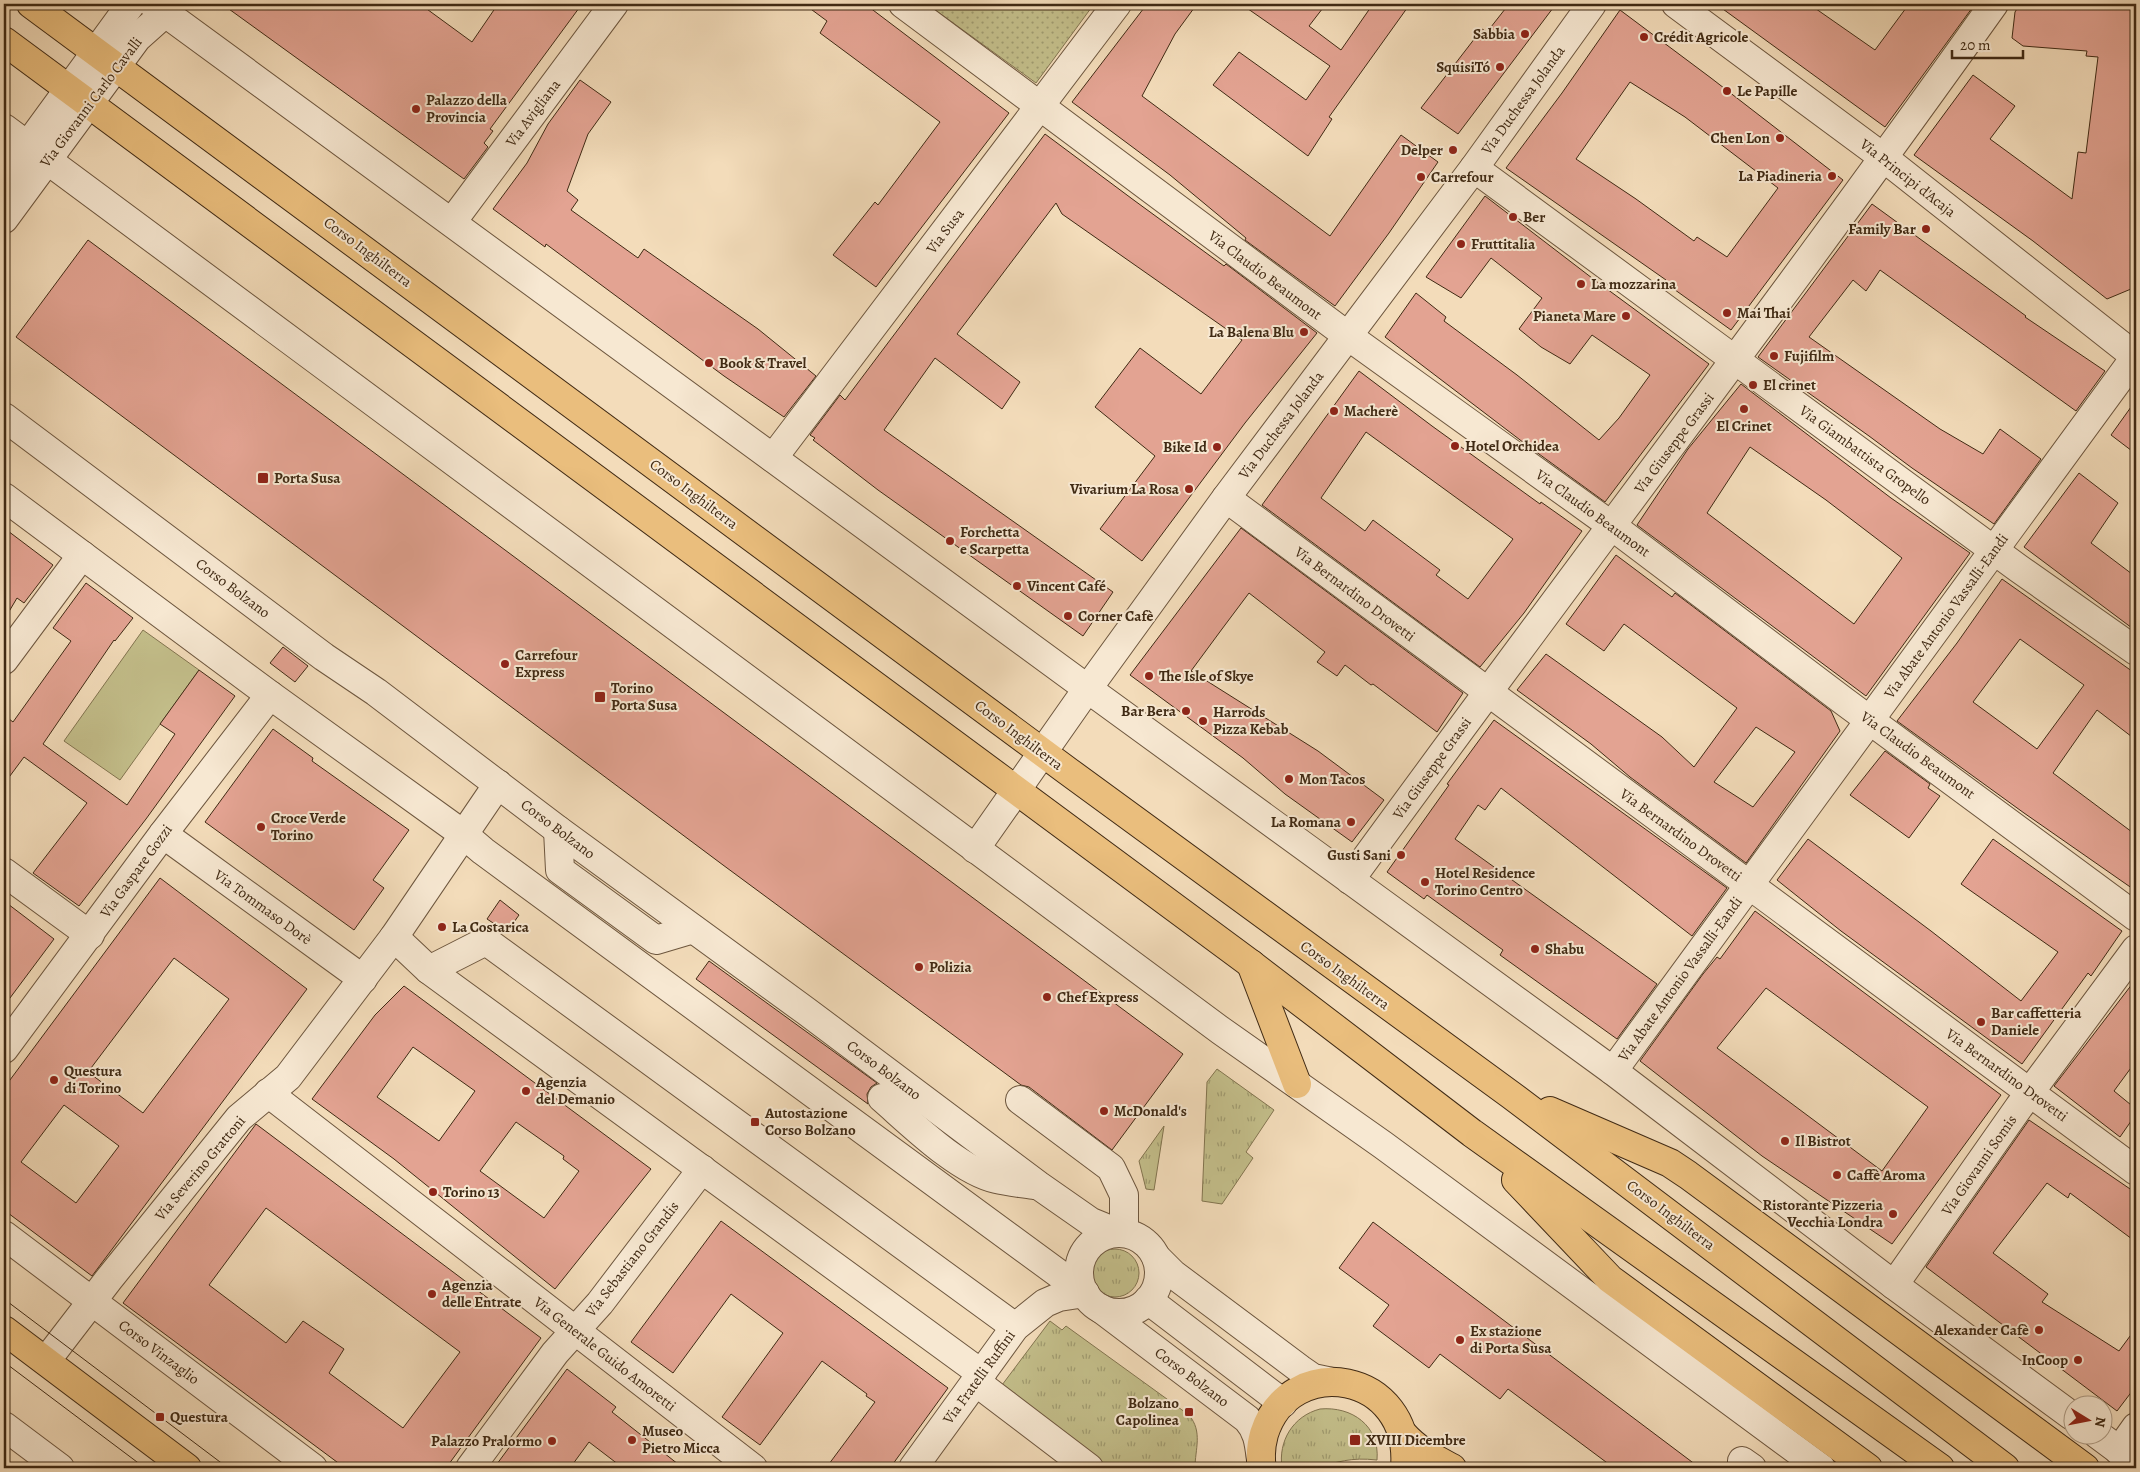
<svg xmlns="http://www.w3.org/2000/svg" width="2140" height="1472" viewBox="0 0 2140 1472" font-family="Alegreya,serif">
  <defs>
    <pattern id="grass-tufts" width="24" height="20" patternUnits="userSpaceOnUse" patternTransform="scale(1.25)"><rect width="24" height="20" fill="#c3be8a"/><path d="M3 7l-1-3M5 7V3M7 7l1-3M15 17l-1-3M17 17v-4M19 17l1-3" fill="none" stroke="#a09b70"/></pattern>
    <pattern id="park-dots" width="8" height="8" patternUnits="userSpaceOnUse" patternTransform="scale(1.25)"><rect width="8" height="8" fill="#c3be8a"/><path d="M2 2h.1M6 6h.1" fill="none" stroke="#a09b70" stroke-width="1.8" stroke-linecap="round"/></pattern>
  </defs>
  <rect width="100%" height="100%" fill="#f3dcba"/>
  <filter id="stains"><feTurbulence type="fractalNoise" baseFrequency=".004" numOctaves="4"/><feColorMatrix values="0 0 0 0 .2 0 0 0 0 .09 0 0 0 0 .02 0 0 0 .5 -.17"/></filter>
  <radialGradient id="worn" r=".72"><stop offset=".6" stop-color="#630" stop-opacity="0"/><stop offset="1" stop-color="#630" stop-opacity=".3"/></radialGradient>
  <g fill="url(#grass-tufts)" stroke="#82744f">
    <path d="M1217,1069l57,41 -28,42 7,6 -31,46 -20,-3 5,-119z"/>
    <path d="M1164,1126l-10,64 -8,-1 -7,-28z"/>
    <circle cx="1115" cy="1273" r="24"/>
    <path d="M1050,1321l12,9 4,-4 123,89c14,17 6,34 6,53h-99l-100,-75z"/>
    <path d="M1320,1409c32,-3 60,17 57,51 -27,-3 -38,2 -63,8 -10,2 -22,0 -32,0 -4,-27 11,-52 38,-59z"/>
  </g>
  <path fill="url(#park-dots)" stroke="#82744f" d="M927,4h167l-58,79z"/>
  <path fill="#c3be8a" stroke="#82744f" d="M143,630l56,40 -79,110 -56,-39z"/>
  <g fill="#e3a392" stroke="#402a14" fill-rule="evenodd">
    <path d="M222,4h198l52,38 26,-38h84l-92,125 3,2 -9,12 4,4 -24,32z"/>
    <path d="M804,4h61l144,109 -133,174 -43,-32 42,-53 3,3 62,-83 -120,-89 7,-12z"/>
    <path d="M1147,4h50l-22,30 -33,62 188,140 71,-101 37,27 -49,71 -54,73 -90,-66 1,-2 -76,-63 -98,-73z"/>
    <path d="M1241,4h85l-17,22 32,24 32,-46h37l-81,113 3,2 -24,37 -95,-71 26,-33 67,48 24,-34z"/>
    <path d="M1509,4h47l-98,130 -37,-26 61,-79 5,3z"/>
    <path d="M1716,4h93l66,46 34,-46h66l-90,123z"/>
    <path d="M2020,4h116v248l-5,37 -24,10 -74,-58 -119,-86 59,-80 42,31 -25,33 82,60 6,-47 8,1 12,-96 -12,-1 1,-5 -64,-5 -11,-8 3,-26z"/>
    <path d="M1620,10l91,68 132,102 -112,150 -67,-48 2,-2 -160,-112 56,-75zM1630,82l55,35 93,71 -51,69 -30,-20 -3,4 -58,-42 -60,-40z"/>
    <path d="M580,80l31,22 -23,32 -21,57 11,9 -7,10 67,48 6,-9 114,80 58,47 -32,41 -60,-41 -178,-132 -1,3 -52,-38 34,-46 21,-39z"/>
    <path d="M1045,134l90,67 89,65 2,-2 91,69 -72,90 -103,138 -42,-32 55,-73 -60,-49 45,-59 61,46 41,-54 -180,-126 -6,-11 -99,131 63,48 -18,27 -67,-51 -51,72 229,162 -30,44 -205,-146 -65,-50 2,-2 -5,-3 30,-40 5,5z"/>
    <path d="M1485,196l107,82 117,86 -104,138 -77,-56 -143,-109 31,-44 30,24 -2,4 73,54 82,65 20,-22 31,-43 -58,-40 -22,29 -29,-17 -22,-18 23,-31 -51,-40 -30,40 -35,-21z"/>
    <path d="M1872,204l154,112 -1,1 80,54 -29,40 -196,-141 -14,21 -13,-11 -44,57 131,92 43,25 17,-25 41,30 -47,65 -82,-56 -43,-32 -111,-79z"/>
    <path d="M88,240l1095,814 -71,96 -83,-63 -8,-2 -298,-220 -707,-528z"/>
    <path d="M1359,371l73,55 108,78 1,-2 41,29 -58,82 -44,54 -218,-162zM1366,432l147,107 -45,60 -32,-24 4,-5 -67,-50 -8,11 -44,-33z"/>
    <path d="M1741,384l150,114 79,55 -104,143 -229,-171 51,-76zM1750,447l76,53 76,58 -48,66 -147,-111z"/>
    <path d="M2136,400v54l-25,-19z"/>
    <path d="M2079,473l39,30 -27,40 45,34v54l-112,-84z"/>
    <path d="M4,528l49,37 -29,38 -7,-5 -13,22z"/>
    <path d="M1241,528l222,165 -26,39 -64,-48 -2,1 -26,-20 -8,11 -20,-14 8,-10 -76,-59 -27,36 -31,42 127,80 66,49 -32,42 -67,-48 -42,-36 -113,-83z"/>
    <path d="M1616,555l56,42 3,-4 156,118 9,20 -94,132 -116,-86 -39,-33 -74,-54 29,-36 116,83 32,30 43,-59 -113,-84 -20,27 -38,-27zM1756,727l39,25 -42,55 -39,-25z"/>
    <path d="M2002,579l134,95v66l-39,-30 -44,63 83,62v56l-112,-78 -127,-92 60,-78zM2020,639l64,46 -47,64 -64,-47z"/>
    <path d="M86,583l47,35 -18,23 -1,-1 -71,104 84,61 48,-71 -15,-10 39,-54 36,26 -89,123 -67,87 -46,-33 54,-70 -63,-46 -20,27v-69l9,7 58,-81 -18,-13z"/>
    <path d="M283,647l25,19 -13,16 -25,-19z"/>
    <path d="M1494,720l233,168 -35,48 -191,-148 -16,22 -7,-5 -23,34 202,145 -40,55 -117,-84 3,-5 -76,-55 -3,4 -37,-27 62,-87 -2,-1z"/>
    <path d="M273,729l40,29 -1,3 97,69 -36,50 11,8 -30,42 -149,-108z"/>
    <path d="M1885,751l45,33 -2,4 12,8 -31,42 -59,-43z"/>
    <path d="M1808,839l123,92 90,70 37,-49 -97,-68 32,-45 129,92 -31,45 -3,-3 -66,91 -181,-133 -64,-51z"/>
    <path d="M160,878l147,111 -215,287 -88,-66v-122zM174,958l55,41 -86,114 -55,-41zM64,1105l55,41 -43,57 -55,-41z"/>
    <path d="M500,900l19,15 -12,17 -20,-13z"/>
    <path d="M4,901l50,38 -50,67z"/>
    <path d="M1755,911l246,184 -109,149 -130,-88 -122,-95 63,-87 14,-17 3,2zM1766,988l162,119 -46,64 -165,-123z"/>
    <path d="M709,961l168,122 -6,4 -4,7 1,10 -172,-125z"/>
    <path d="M2136,979v82l-22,30 22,18v5l-16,23 -66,-51z"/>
    <path d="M404,986l247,183 -96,120 -161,-130 -82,-60 63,-84zM413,1047l62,44 -36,50 -62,-44zM516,1122l48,34 -1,3 16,12 -35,47 -64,-47z"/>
    <path d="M2029,1120l107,73v49l-66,-49 -2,5 -21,-15 -54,70 55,41 -6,8 77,49 17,-23v58l-19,25 -191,-144z"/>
    <path d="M256,1124l285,214 -95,130h-101l-222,-165zM266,1208l194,144 -57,76 -74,-55 15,-24 -41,-28 -17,22 -77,-58z"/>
    <path d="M721,1221l227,167 -58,80h-64l49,-66 -9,-6 1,-2 -45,-33 -62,84 -38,-28 61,-84 -52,-39 -58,79 -42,-31z"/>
    <path d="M1373,1222l327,246h-86l-106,-79 -8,10 -60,-45 -11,14 -56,-42 16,-21 -50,-37z"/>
    <path d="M567,1369l49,38 -4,5 71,56h-60l-34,-26 -19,26h-76z"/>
  </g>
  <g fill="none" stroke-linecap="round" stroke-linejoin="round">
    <defs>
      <g id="minor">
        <path d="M153,4l935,685 525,382 281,214 178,131"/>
        <path d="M903,4l445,332 264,190 233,176 291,215"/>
        <path d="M1676,4l208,154 252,199"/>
        <path d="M4,128l1216,902 163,115 438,323"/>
        <path d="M1474,168l544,400 118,83"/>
        <path d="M4,178l127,-174"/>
        <path d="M4,219l133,-181 28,-25 6,-9"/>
        <path d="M452,222l162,-218"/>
        <path d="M4,417l320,240 52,35 182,138 248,181 232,174 53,37 27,11"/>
        <path d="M773,458l344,-454"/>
        <path d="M4,497l266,198 193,139 20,17 602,442"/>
        <path d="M1226,498l910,673"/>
        <path d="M4,660l78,-105"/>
        <path d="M558,830l2,40 96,70 37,-11"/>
        <path d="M163,834l200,145"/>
        <path d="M975,849l103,-147 148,-204 248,-330 118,-164"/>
        <path d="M4,872l86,63"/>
        <path d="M1350,880c213,-293 434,-581 644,-876"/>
        <path d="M394,937l35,33 553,404"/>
        <path d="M429,970l57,-29 529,386"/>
        <path d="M4,1049l159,-215 107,-139"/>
        <path d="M1613,1071l523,-715"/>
        <path d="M268,1093l485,375"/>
        <path d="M882,1098c30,26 76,72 114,81 12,3 26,4 38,6"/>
        <path d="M1020,1100l91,68 13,27v38"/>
        <circle cx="1119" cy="1273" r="40"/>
        <path d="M4,1235l309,233"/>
        <path d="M1156,1257l17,17 127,95 13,9 19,4"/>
        <path d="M1894,1285l125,-178 117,-158"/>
        <path d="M1148,1300l135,103"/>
        <path d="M1100,1308l147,111c11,12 12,25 14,41"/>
        <path d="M46,1361l63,-82 130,-161 49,-41 106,-140 104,-153"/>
        <path d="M976,1382l113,86"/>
        <path d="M4,1426l56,42"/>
        <path d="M2097,1434l39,29"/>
        <path d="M2119,1451l17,-24"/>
        <path d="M1742,1461l10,7"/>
        <path d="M470,1468l85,-115 45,-50 102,-134"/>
        <path d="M913,1468l102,-141 30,-24 14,-6 26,-4"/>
      </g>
      <g id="major">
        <path d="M31,4l1038,768 442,323 494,373"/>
        <path d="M4,41l1247,923 221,169 468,335"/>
        <path d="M1251,964l46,120"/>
        <path d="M1550,1111l120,52 18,12 397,293"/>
        <path d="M1516,1180l94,99 258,189"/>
        <path d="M4,1330l183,138"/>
        <path d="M1403,1434c14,16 30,24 49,34"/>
        <path d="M1262,1468c-2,-10 -1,-23 2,-34 26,-83 149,-63 141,34"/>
      </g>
    </defs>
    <use href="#minor" stroke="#6d563e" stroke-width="30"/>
    <use href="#major" stroke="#402a14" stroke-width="30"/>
    <use href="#minor" stroke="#f7e8d2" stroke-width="28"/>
    <use href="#major" stroke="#eabe7d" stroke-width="28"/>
    <g stroke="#402a14" stroke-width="1">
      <path d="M4,1299l224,169"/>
      <path d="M4,1362l141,106"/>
    </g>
  </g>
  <g fill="#8f2418" stroke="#f7e8d2" stroke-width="2">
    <circle cx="1525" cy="34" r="5"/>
    <circle cx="1644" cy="37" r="5"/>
    <circle cx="1500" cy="67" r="5"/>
    <circle cx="1727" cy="91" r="5"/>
    <circle cx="416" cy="109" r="5"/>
    <circle cx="1780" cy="138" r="5"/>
    <circle cx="1453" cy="150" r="5"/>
    <circle cx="1832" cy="176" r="5"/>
    <circle cx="1421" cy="177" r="5"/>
    <circle cx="1513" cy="217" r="5"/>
    <circle cx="1926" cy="229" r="5"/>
    <circle cx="1461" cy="244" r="5"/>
    <circle cx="1581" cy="284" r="5"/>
    <circle cx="1727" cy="313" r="5"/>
    <circle cx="1626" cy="316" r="5"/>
    <circle cx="1304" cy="332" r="5"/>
    <circle cx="1774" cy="356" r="5"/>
    <circle cx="709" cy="363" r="5"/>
    <circle cx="1753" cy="385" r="5"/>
    <circle cx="1744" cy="409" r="5"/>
    <circle cx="1334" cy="411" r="5"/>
    <circle cx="1455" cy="446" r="5"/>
    <circle cx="1217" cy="447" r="5"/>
    <rect x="257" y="472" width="12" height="12" rx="2.5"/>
    <circle cx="1189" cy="489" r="5"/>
    <circle cx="950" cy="541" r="5"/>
    <circle cx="1017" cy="586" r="5"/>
    <circle cx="1068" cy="616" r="5"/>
    <circle cx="505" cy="664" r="5"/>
    <circle cx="1149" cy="676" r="5"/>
    <rect x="594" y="691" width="12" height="12" rx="2.5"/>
    <circle cx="1186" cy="711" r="5"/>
    <circle cx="1203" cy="721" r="5"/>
    <circle cx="1289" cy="779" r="5"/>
    <circle cx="1351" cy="822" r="5"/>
    <circle cx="261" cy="827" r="5"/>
    <circle cx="1401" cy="855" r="5"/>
    <circle cx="1425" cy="882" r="5"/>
    <circle cx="442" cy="927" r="5"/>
    <circle cx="1535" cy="949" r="5"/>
    <circle cx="919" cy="967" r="5"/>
    <circle cx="1047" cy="997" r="5"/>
    <circle cx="1981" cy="1022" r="5"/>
    <circle cx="54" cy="1080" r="5"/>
    <circle cx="526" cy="1091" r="5"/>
    <circle cx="1104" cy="1111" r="5"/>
    <rect x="750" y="1117" width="10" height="10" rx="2.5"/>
    <circle cx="1785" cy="1141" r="5"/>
    <circle cx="1837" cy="1175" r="5"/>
    <circle cx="433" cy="1192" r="5"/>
    <circle cx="1893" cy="1214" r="5"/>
    <circle cx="432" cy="1294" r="5"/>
    <circle cx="2039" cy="1330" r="5"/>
    <circle cx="1460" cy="1340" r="5"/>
    <circle cx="2078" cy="1360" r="5"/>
    <rect x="1184" y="1407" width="10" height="10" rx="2.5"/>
    <rect x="155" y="1412" width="10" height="10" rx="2.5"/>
    <circle cx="632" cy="1440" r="5"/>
    <rect x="1349" y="1434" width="12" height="12" rx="2.5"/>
    <circle cx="552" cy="1441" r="5"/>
  </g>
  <g text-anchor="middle" stroke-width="4" stroke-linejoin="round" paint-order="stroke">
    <g font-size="15" font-weight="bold" fill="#402a14" stroke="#f7e8d2" text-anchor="start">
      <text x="1515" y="39" text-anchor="end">Sabbia</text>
      <text x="1654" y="42">Crédit Agricole</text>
      <text x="1490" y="72" text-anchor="end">SquisiTó</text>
      <text x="1737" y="96">Le Papille</text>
      <text x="426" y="105">Palazzo della<tspan x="426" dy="17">Provincia</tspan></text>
      <text x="1770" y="143" text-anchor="end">Chen Lon</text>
      <text x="1443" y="155" text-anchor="end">Delper</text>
      <text x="1822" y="181" text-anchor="end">La Piadineria</text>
      <text x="1431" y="182">Carrefour</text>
      <text x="1523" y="222">Ber</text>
      <text x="1916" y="234" text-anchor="end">Family Bar</text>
      <text x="1471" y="249">Fruttitalia</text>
      <text x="1591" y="289">La mozzarina</text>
      <text x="1737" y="318">Mai Thai</text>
      <text x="1616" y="321" text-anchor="end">Pianeta Mare</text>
      <text x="1294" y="337" text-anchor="end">La Balena Blu</text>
      <text x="1784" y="361">Fujifilm</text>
      <text x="719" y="368">Book &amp; Travel</text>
      <text x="1763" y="390">El crinet</text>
      <text x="1344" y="416">Macherè</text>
      <text x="1744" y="431" text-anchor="middle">El Crinet</text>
      <text x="1465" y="451">Hotel Orchidea</text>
      <text x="1207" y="452" text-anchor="end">Bike Id</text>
      <text x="274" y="483">Porta Susa</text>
      <text x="1179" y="494" text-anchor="end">Vivarium La Rosa</text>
      <text x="960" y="537">Forchetta<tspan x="960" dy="17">e Scarpetta</tspan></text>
      <text x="1027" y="591">Vincent Café</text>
      <text x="1078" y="621">Corner Cafè</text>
      <text x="515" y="660">Carrefour<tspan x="515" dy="17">Express</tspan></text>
      <text x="1159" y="681">The Isle of Skye</text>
      <text x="611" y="693">Torino<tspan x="611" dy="17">Porta Susa</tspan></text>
      <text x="1176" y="716" text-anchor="end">Bar Bera</text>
      <text x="1213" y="717">Harrods<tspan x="1213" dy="17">Pizza Kebab</tspan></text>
      <text x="1299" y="784">Mon Tacos</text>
      <text x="271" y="823">Croce Verde<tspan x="271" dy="17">Torino</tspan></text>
      <text x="1341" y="827" text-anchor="end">La Romana</text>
      <text x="1391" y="860" text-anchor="end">Gusti Sani</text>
      <text x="1435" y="878">Hotel Residence<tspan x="1435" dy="17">Torino Centro</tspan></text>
      <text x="452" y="932">La Costarica</text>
      <text x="1545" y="954">Shabu</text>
      <text x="929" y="972">Polizia</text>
      <text x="1057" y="1002">Chef Express</text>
      <text x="1991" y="1018">Bar caffetteria<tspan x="1991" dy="17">Daniele</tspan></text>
      <text x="64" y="1076">Questura<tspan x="64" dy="17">di Torino</tspan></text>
      <text x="536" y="1087">Agenzia<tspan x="536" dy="17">del Demanio</tspan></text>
      <text x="1114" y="1116">McDonald's</text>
      <text x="765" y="1118">Autostazione<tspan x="765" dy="17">Corso Bolzano</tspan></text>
      <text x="1795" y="1146">Il Bistrot</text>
      <text x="1847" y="1180">Caffè Aroma</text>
      <text x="443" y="1197">Torino 13</text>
      <text x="1883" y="1210" text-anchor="end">Ristorante Pizzeria<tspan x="1883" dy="17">Vecchia Londra</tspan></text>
      <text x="442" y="1290">Agenzia<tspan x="442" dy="17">delle Entrate</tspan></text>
      <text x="2029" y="1335" text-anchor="end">Alexander Cafè</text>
      <text x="1470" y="1336">Ex stazione<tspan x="1470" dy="17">di Porta Susa</tspan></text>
      <text x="2068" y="1365" text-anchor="end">InCoop</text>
      <text x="1179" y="1408" text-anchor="end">Bolzano<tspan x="1179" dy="17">Capolinea</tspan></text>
      <text x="170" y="1422">Questura</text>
      <text x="642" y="1436">Museo<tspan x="642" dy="17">Pietro Micca</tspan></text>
      <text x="1366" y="1445">XVIII Dicembre</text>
      <text x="542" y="1446" text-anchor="end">Palazzo Pralormo</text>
    </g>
    <g font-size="15" fill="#402a14" stroke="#f7e8d2">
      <text transform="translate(1523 100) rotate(-54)" y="5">Via Duchessa Jolanda</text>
      <text transform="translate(91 102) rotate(-53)" y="5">Via Giovanni Carlo Cavalli</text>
      <text transform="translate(533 113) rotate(-53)" y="5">Via Avigliana</text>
      <text transform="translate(1908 178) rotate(38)" y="5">Via Principi d'Acaja</text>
      <text transform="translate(945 231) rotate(-53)" y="5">Via Susa</text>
      <text transform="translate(368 252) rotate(37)" y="5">Corso Inghilterra</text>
      <text transform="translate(1265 275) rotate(37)" y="5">Via Claudio Beaumont</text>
      <text transform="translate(1281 425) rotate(-53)" y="5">Via Duchessa Jolanda</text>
      <text transform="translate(1674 443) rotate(-53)" y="5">Via Giuseppe Grassi</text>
      <text transform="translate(1865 455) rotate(36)" y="5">Via Giambattista Gropello</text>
      <text transform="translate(694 494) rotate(37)" y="5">Corso Inghilterra</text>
      <text transform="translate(1593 513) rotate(36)" y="5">Via Claudio Beaumont</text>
      <text transform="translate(233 588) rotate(37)" y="5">Corso Bolzano</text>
      <text transform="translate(1355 594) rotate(37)" y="5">Via Bernardino Drovetti</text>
      <text transform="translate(1946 616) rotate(-54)" y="5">Via Abate Antonio Vassalli-Eandi</text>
      <text transform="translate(1019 735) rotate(37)" y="5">Corso Inghilterra</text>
      <text transform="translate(1918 755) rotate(36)" y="5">Via Claudio Beaumont</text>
      <text transform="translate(1432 768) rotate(-54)" y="5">Via Giuseppe Grassi</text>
      <text transform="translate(558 829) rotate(37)" y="5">Corso Bolzano</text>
      <text transform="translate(1681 835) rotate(36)" y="5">Via Bernardino Drovetti</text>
      <text transform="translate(136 871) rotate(-54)" y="5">Via Gaspare Gozzi</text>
      <text transform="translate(263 907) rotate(36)" y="5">Via Tommaso Dorè</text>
      <text transform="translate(1345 975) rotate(36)" y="5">Corso Inghilterra</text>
      <text transform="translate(1680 979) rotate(-54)" y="5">Via Abate Antonio Vassalli-Eandi</text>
      <text transform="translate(884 1070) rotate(37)" y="5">Corso Bolzano</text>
      <text transform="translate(2007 1075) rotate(36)" y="5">Via Bernardino Drovetti</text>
      <text transform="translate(1979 1165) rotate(-55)" y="5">Via Giovanni Somis</text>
      <text transform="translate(200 1168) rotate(-50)" y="5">Via Severino Grattoni</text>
      <text transform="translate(1671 1215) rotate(37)" y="5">Corso Inghilterra</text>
      <text transform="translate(632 1259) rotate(-52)" y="5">Via Sebastiano Grandis</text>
      <text transform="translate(159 1352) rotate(37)" y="5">Corso Vinzaglio</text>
      <text transform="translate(605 1354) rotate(38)" y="5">Via Generale Guido Amoretti</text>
      <text transform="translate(979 1377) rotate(-54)" y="5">Via Fratelli Ruffini</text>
      <text transform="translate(1192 1377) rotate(37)" y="5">Corso Bolzano</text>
    </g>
  </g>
  <rect width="2140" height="1472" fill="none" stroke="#f3dcba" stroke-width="20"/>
  <rect x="5" y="5" width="2130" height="1462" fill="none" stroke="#402a14" stroke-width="2.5"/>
  <rect x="10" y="10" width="2120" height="1452" fill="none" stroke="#402a14"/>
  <g transform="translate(2088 1420) rotate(100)"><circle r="24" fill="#f7e8d2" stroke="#ae9c86"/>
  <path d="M0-4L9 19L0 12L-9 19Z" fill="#8f2418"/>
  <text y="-8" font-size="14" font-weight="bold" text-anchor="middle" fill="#402a14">N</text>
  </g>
  <path d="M1952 50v8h71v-8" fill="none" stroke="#402a14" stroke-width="2.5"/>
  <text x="1960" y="50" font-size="15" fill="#402a14" stroke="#f7e8d2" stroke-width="4" paint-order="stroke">20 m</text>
  <rect width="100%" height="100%" filter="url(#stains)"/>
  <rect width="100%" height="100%" fill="url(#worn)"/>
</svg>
